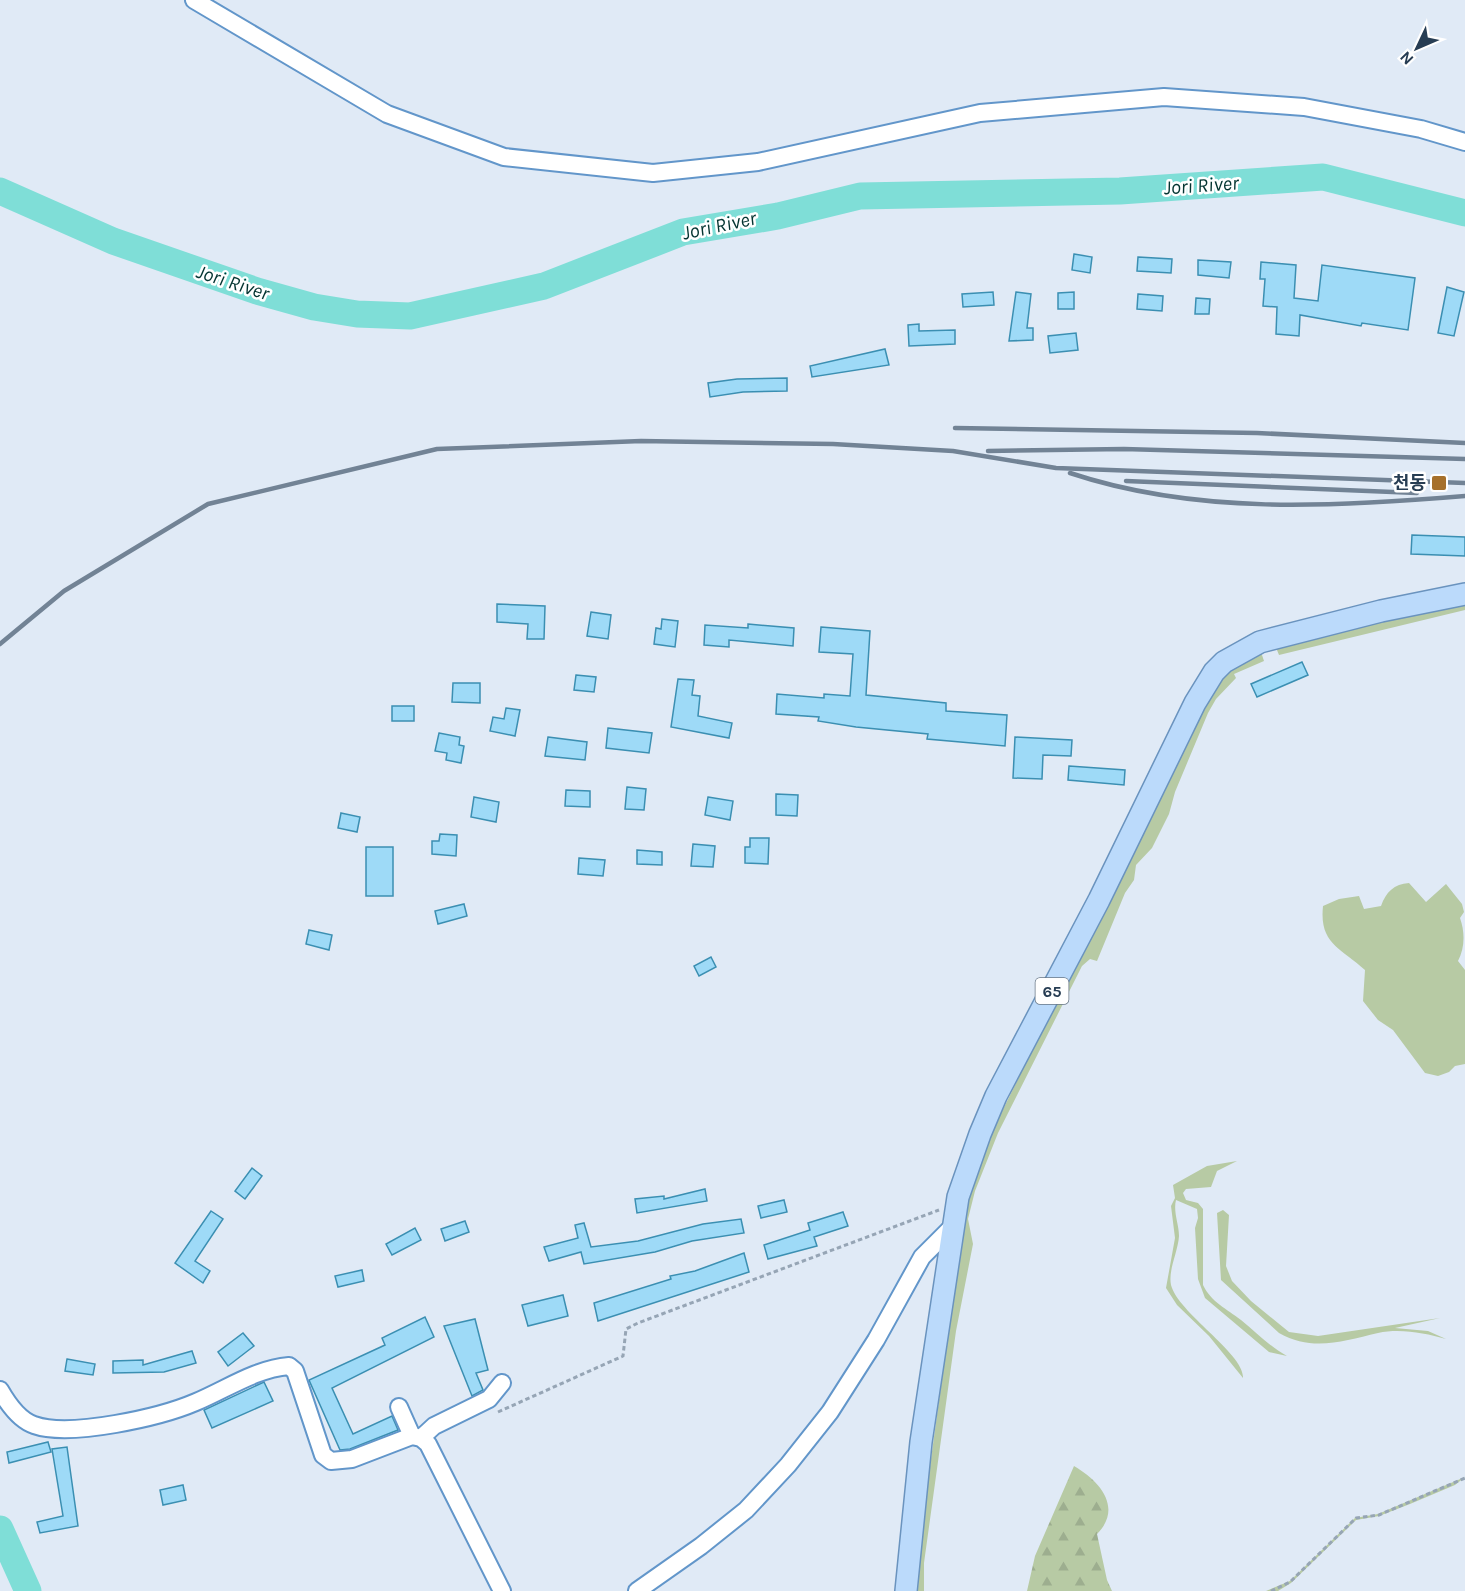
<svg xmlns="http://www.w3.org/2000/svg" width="1465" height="1591" viewBox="0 0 1465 1591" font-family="Karla,'Noto Sans KR',sans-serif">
  <defs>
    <pattern id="forest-firs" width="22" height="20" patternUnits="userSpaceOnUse" patternTransform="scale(1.5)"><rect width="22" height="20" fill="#b7caa4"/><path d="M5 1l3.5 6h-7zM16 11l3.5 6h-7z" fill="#9dae8f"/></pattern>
  </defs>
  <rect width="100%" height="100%" fill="#e0eaf6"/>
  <g fill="#b7caa4">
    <path d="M1465,600v10l-186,45 -4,-10z"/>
    <path d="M1261,652l3,9 -30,13 2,4 -20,21 -8,14 -33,79 -6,22 -17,34 -16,17 -2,15 -9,13 -28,68 -7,-2 -8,7 -84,167 -23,58 -7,28 5,25 -17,87 -32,232v28h-6l1,-44 45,-330 19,-67 219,-444 23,-34z"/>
    <path d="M1409,883l17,19 20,-18 16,20 2,8 -4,6c5,14 5,30 -2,43l7,9v94l-10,2 -6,6 -11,4 -13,-3 -32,-43 -15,-10 -15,-19 2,-31c-24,-22 -46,-26 -42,-64l16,-7 20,-3 5,13 17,-3c5,-14 13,-22 28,-23z"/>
    <path d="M1237,1161l-20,10 -6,16 -25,2 -3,4 3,7 12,3 5,6v76c8,17 24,24 38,35 16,13 28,26 46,36l-18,-4 -64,-54 -7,-19 -3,-51 3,-10 -1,-9 -21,-9c-3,12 3,24 3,36 -1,16 -11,34 -8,49 7,28 74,69 72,93l-34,-42 -32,-31 -11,-17 9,-50 -4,-32 4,-8 -2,-13 34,-19z"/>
    <path d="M1223,1210l6,5 -3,51 6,15 19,20 38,31 29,4 122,-18 -45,10 33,3 18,8c-21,-6 -46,-11 -68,-6 -35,8 -65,19 -99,0l-58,-53 -4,-67z"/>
    <path d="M1465,1477l-10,8 -45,19 -31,12 -23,4 -65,63 -13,8h-12l24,-10 65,-63 23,-4z"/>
  </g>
  <path fill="url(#forest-firs)" d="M1074,1466c26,15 49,42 23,68l10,46 5,11h-85l8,-35z"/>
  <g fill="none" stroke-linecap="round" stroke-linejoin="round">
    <g stroke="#7fded7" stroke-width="27">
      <path d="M0,191l113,50 144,50 57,16 43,7 53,2 134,-30 139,-54 95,-16 82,-20 260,-5 203,-14 142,36"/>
      <path d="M0,1529l28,62"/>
    </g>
  </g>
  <g fill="#9edaf7" stroke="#3b8fb2" stroke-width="1.5">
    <path d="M1074,254l18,3 -2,16 -18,-3z"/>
    <path d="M1138,257l34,2 -1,14 -34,-2z"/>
    <path d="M1198,260l33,2 -2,16 -31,-3z"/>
    <path d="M1261,262l35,3 -2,33 24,3 4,-36 93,13 -7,52 -46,-7 -1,3 -61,-11 -1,21 -23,-2 1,-27 -14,-1 2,-27h-5z"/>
    <path d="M1447,287l17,5 -10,44 -16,-3z"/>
    <path d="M993,292l1,13 -31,2 -1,-13z"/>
    <path d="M1016,292l15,2 -4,34h6v12l-24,1z"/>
    <path d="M1074,292v17h-16v-16z"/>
    <path d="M1138,294l25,2 -1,15 -25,-2z"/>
    <path d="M1196,298l14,1 -1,15h-14z"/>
    <path d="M919,324v7l36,-1v14l-46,2 -1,-21z"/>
    <path d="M1076,333l2,17 -28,3 -2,-17z"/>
    <path d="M885,349l4,16 -77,12 -2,-11z"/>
    <path d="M787,378v13l-44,1 -33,5 -2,-14 29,-4z"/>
    <path d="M1412,535l53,2v19l-54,-2z"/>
    <path d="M497,604l48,2 -1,33h-17l1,-15 -31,-2z"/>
    <path d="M591,612l20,3 -3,24 -21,-3z"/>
    <path d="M662,619l16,2 -3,26 -21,-3 2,-16 5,1z"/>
    <path d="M748,624l46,4 -1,18 -64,-6v7l-25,-2 1,-20 43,3z"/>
    <path d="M821,627l49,4 -4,64 80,8v8l61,4 -2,31 -78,-7 1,-5 -72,-7 -38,-6 1,-4 -43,-3 1,-20 47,4v-4l26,2 3,-42 -34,-2z"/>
    <path d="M1302,662l6,13 -51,22 -6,-13z"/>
    <path d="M576,675l20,2 -2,15 -20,-2z"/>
    <path d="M678,679l16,1 -2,15 8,1 -2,20 34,7 -3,15 -58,-11z"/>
    <path d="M453,683h27v20l-28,-1z"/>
    <rect x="392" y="706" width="22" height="15"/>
    <path d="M506,708l14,2 -5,26 -25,-5 3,-14 11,2z"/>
    <path d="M608,728l44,5 -3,20 -43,-5z"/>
    <path d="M439,733l21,4 -1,8 5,1 -3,17 -15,-3 1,-7 -12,-2z"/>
    <path d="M548,737l39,5 -2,18 -40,-4z"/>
    <path d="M1015,737l57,3 -1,16 -28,-1 -1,24 -29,-1z"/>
    <path d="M1069,766l56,4 -1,15 -56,-5z"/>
    <path d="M627,787l19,2 -2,21 -19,-1z"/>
    <path d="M566,790l24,1v16l-25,-1z"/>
    <path d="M776,794l22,1 -1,21 -21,-1z"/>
    <path d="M474,797l25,5 -3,20 -25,-5z"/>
    <path d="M708,797l25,4 -3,19 -25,-5z"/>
    <path d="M341,813l19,4 -3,15 -19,-4z"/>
    <path d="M440,834l17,1 -1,21 -24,-2v-13h7z"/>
    <path d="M750,838h19l-1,26 -23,-1v-16h5z"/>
    <path d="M693,844l22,2 -2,21 -22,-1z"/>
    <rect x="366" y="847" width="27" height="49"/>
    <path d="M637,850l25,2v13l-25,-1z"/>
    <path d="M579,858l26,2 -2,16 -25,-2z"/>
    <path d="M464,904l3,12 -29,8 -3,-13z"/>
    <path d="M309,930l23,5 -3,15 -23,-6z"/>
    <path d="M711,957l5,10 -17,9 -5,-10z"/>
    <path d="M252,1168l10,8 -17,23 -10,-8z"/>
    <path d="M705,1189l2,12 -70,12 -2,-14 29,-3v3z"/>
    <path d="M784,1200l3,12 -26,6 -3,-12z"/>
    <path d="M211,1211l12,8 -28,42 15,10 -7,12 -28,-20z"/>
    <path d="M843,1212l5,14 -34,11 3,9 -49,13 -4,-14 46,-15 -2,-7z"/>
    <path d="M741,1219l3,14 -52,8 -37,11 -71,12 -3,-12 -32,9 -5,-14 34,-9 -3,-13 9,-2 7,24 47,-6 65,-17z"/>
    <path d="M465,1221l4,11 -24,9 -4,-12z"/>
    <path d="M415,1228l6,12 -29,15 -6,-11z"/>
    <path d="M744,1253l5,19 -151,49 -4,-18 77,-24 -1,-3 25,-5z"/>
    <path d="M362,1270l2,11 -26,6 -3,-11z"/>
    <path d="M563,1295l5,21 -40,10 -6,-21z"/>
    <path d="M425,1317l9,20 -102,51 21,46 39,-18 6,14 -48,19 -10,1 -31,-70 76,-35 -3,-7z"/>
    <path d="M475,1319l13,51 -12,3 7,17 -11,6 -28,-70z"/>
    <path d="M243,1333l11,13 -26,20 -10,-14z"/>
    <path d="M192,1351l4,12 -32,9 -51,1v-12l30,-1v5z"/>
    <path d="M67,1359l28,5 -2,11 -28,-4z"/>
    <path d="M264,1382l9,19 -61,27 -8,-18z"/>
    <path d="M48,1442l3,10 -42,11 -2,-11z"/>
    <path d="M67,1447l11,79 -38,7 -3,-11 26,-6 -11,-67z"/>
    <path d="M183,1485l3,15 -23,5 -3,-15z"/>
  </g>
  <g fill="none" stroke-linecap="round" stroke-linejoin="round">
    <defs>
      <g id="minor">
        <path d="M194,0l193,114 117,43 149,16 105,-11 222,-49 184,-16 140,10 117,22 44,13"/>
        <path d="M0,1390c8,14 19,30 34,35 36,13 127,-8 162,-23 31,-13 59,-33 93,-36l6,5 28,84 8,6 21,-2 60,-23 9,2 7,6 74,147"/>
        <path d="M399,1407l13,29"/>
        <path d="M421,1438l13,-12 55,-27 13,-16"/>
        <path d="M637,1591l64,-45 45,-36 42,-45 42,-53 46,-72 46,-83 29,-29"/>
      </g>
      <path id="major" d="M906,1591l15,-149 37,-245 22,-63 16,-38 103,-196 96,-197 19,-31 10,-10 36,-20 121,-31 84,-17"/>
    </defs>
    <use href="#minor" stroke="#6296ca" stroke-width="20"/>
    <use href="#major" stroke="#6a93be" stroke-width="24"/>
    <g stroke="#96a5b5" stroke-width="3" stroke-dasharray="4.5 3" stroke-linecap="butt">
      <path d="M498,1412l125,-56 3,-27 12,-6 301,-113"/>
      <path d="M1271,1591l19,-9 66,-64 23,-3 86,-37"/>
    </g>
    <use href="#minor" stroke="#fff" stroke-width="16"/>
    <use href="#major" stroke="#bbdafb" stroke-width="21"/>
    <g stroke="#728395" stroke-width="4.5">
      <path d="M955,428l302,5 208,10"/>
      <path d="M988,451l136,-2 341,10"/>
      <path d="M1070,473c126,42 264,34 395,23"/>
      <path d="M1126,481l291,12"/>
      <path d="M0,644l64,-53 144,-87 229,-55 204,-8 192,3 120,7 103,17 409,15"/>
    </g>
  </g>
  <rect fill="#a6702b" stroke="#fff" stroke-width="2" x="1431" y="475" width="16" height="16" rx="3"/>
  <g text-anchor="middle" stroke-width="5" stroke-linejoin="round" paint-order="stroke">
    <rect fill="#fff" stroke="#687787" stroke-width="1.5" x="1035.5" y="978" width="33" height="26" rx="4.5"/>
    <g font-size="16" font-weight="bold" fill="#273d53">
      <text x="1052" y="997">65</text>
    </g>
    <g font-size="18" font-weight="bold" fill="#273d53" stroke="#fff" text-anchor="end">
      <text x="1426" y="489">천동</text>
    </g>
    <g font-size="20" font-style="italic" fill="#033431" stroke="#fff">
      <text transform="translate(1201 185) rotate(-4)" y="7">Jori River</text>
      <text transform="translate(719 225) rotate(-12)" y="7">Jori River</text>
      <text transform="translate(233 282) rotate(18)" y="7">Jori River</text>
    </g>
  </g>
  <g transform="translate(1417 48) rotate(226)" stroke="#ffffff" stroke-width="4.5" paint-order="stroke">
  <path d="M0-4.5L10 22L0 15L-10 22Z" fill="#273d53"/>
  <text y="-9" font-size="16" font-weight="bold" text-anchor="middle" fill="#273d53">N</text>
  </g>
</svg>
